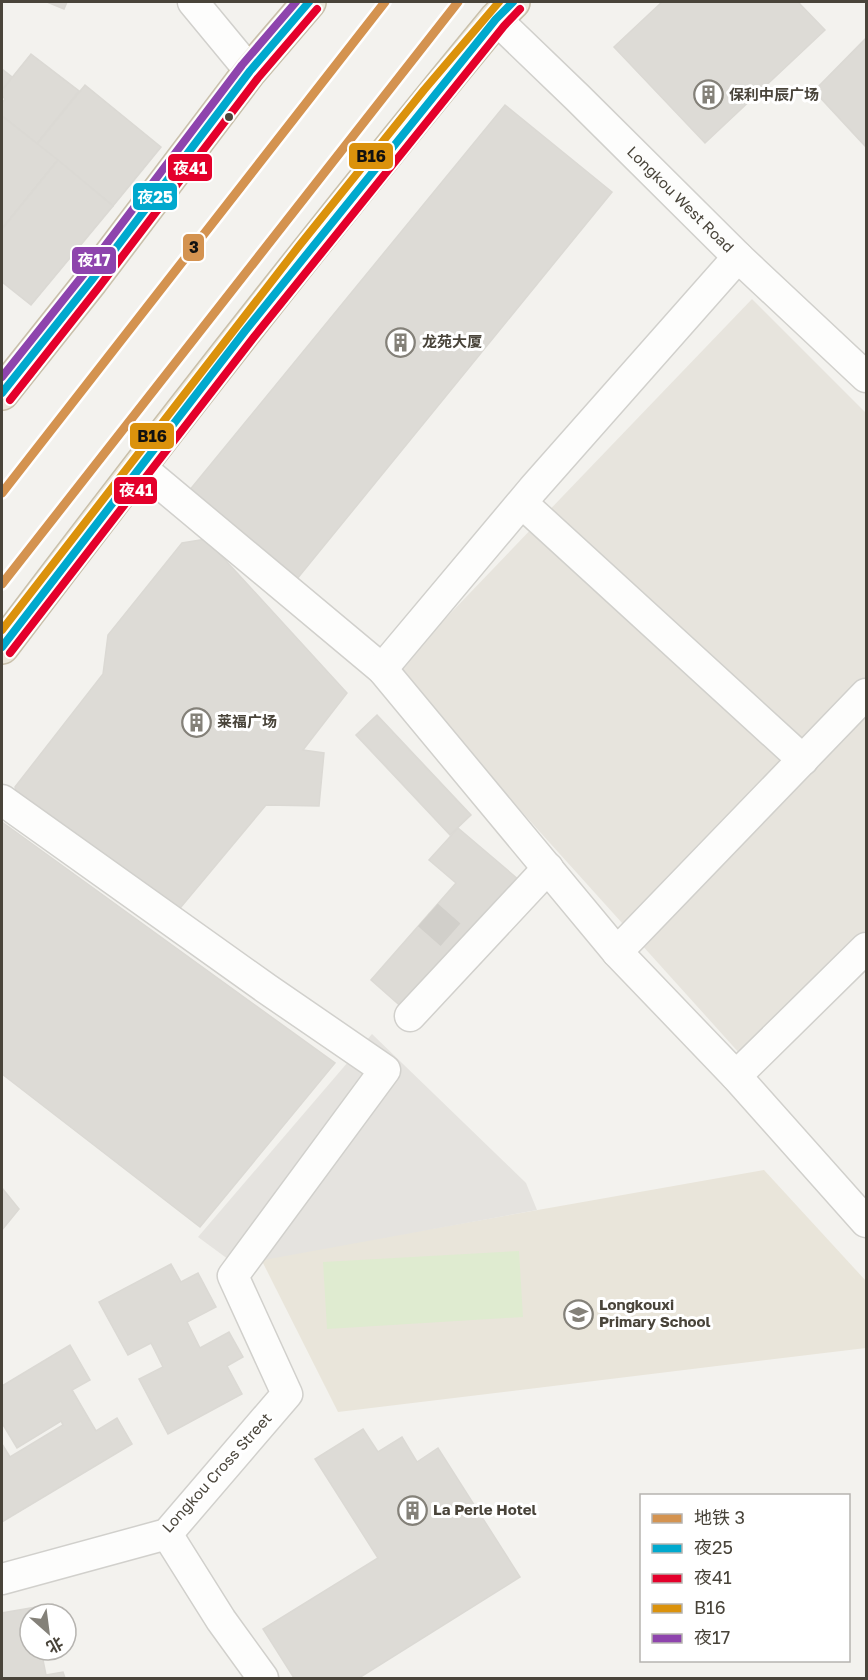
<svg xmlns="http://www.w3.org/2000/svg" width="868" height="1680" viewBox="0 0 868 1680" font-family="'Golos Text','Noto Sans SC',sans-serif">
  <rect width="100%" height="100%" fill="#f3f2ee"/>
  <path fill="#e7e4dd" d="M752,299l114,114v517l-125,125 -346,-384z"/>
  <path fill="#e9e5da" d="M764,1170l102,111v67l-528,64 -77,-153z"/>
  <path fill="#dfebd0" d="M519,1251l4,66 -196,12 -4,-67z"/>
  <path fill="#e5e3df" d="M372,1034l154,149 11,27 -301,55 -38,-28z"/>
  <g fill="#dddbd6" stroke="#dbd9d4" stroke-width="1.5">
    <path d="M47,2h20l-3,7z"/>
    <path d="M662,2h136l27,28 -120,113 -91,-96z"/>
    <path d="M866,38v109l-52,-56z"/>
    <path d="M31,54l48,37 -42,53 -35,-28v-13l3,-4 -3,-3v-6z"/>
    <path d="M2,69l10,8 -10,13z"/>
    <path d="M85,85l76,62 -48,59 -76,-62z"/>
    <path d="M505,105l107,87 -315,387 -108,-88z"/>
    <path d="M2,116l56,44 -56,69z"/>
    <path d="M58,160l55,46 -82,99 -29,-23v-53z"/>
    <path d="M206,539l141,154 -44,57 21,3 -5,53 -53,-1 -90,108 -158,-112 -3,-14 88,-113 5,-39 74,-92z"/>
    <path d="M377,715l94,100 -21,20 -94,-100z"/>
    <path d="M2,822l333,241 -135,164 -198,-153z"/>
    <path d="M458,828l61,52 -114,130 -34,-30 85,-97 -27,-23z"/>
    <path d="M2,1188l17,21 -17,21z"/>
    <path d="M171,1264l10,18 17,-9 18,34 -29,15 13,26 29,-16 14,25 -16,9 15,28 -74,40 -29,-55 24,-12 -12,-24 -23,12 -29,-53z"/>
    <path d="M70,1345l20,35 -18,10 24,41 21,-13 15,26 -130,78v-78l8,13 53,-32 -2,-4 -44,27 -15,-25v-37z"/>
    <path d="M363,1429l15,23 24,-15 15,25 21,-14 82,129 -161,101h-65l-31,-49 115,-71 -63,-99z"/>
    <path d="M53,1604l2,10h-25v36h11l5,25 17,-3 2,6h-63v-65z"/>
  </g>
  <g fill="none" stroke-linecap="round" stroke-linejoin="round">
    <path stroke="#d1cfca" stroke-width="30" stroke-dasharray="30 15" stroke-linecap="butt" d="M428,915l34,30"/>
    <defs>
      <g id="minor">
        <path d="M193,2l57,69"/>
        <path id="s1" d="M496,19l82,79 160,159 128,120"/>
        <path d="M139,466l243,203 235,283 119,124 130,146"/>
        <path d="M522,503l281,257"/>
        <path d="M382,669l151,-180 205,-232"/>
        <path d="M2,800l265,189 118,81 -152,206 54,118 -120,140 -165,45"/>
        <path d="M617,952l249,-258"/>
        <path d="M410,1016l138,-148"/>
        <path d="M736,1076l130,-128"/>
        <path d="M167,1534l54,86 42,58"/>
      </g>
      <g id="highway">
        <path d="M2,393l89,-112 159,-210 59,-69"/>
        <path d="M2,647c160,-212 324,-422 494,-628l17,-17"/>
      </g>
    </defs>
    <use href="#minor" stroke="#d1d0cc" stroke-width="33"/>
    <use href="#highway" stroke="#c9c0ab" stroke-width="36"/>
    <use href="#minor" stroke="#fdfdfc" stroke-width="30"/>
    <use href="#highway" stroke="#ece8dc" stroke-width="33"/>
    <defs>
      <g id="bus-1">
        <path d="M2,393l89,-112 159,-210 59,-69"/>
        <path d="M2,647l243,-316 251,-312 17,-17"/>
      </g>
      <g id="bus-2">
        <path d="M10,400l89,-113 159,-209 59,-69"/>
        <path d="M10,653l244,-316 250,-311 16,-17"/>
      </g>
      <path id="bus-3" d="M2,630l297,-384 125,-156 75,-88"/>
      <path id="bus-4" d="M2,377l81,-102 159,-210 54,-63"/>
    </defs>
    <use href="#bus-1" stroke="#fff" stroke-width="12"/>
    <use href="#bus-2" stroke="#fff" stroke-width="12"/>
    <use href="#bus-3" stroke="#fff" stroke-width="12"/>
    <use href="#bus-4" stroke="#fff" stroke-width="12"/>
    <use href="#bus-1" stroke="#00a9ce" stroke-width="8"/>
    <use href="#bus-2" stroke="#e4002b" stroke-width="8"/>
    <use href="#bus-3" stroke="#db920c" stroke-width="8"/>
    <use href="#bus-4" stroke="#8e44ad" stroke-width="8"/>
    <defs>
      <g id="metro-1">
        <path d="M2,493l383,-491"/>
        <path d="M2,584l456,-582"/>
      </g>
    </defs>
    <use href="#metro-1" stroke="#fff" stroke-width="14"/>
    <use href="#metro-1" stroke="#d49350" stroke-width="9"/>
  </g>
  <defs>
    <symbol id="building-ring" viewBox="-11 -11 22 22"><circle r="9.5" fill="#fff" stroke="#848179" stroke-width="1.5"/><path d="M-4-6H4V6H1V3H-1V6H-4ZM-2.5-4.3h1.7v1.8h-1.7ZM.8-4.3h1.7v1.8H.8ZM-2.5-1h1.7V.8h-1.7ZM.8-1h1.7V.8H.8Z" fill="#848179"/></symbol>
    <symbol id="school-ring" viewBox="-11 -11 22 22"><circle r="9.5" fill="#fff" stroke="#848179" stroke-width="1.5"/><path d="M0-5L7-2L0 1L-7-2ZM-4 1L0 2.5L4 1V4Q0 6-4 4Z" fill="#848179"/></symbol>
  </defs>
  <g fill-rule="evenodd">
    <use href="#building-ring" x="692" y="78" width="33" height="33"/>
    <use href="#building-ring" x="384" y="326" width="33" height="33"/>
    <use href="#building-ring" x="180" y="706" width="33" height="33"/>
    <use href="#school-ring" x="562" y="1298" width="33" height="33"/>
    <use href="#building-ring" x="396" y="1494" width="33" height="33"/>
  </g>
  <circle fill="#49443a" stroke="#fff" stroke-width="2" cx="229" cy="117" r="5"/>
  <g text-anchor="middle" stroke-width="6" stroke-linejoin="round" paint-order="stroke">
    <g font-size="15" font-weight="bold" fill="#49443a" stroke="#fff" text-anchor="start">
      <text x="729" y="100">保利中辰广场</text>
      <text x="422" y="347">龙苑大厦</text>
      <text x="217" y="727">莱福广场</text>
      <text x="599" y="1310">Longkouxi<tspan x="599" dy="17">Primary School</tspan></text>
      <text x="433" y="1515">La Perle Hotel</text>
    </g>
    <g font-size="15" fill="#49443a" stroke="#fff">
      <text dy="5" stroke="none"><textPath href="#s1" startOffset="258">Longkou West Road</textPath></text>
      <text transform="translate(217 1473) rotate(-48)" y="5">Longkou Cross Street</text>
    </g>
  </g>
  <g stroke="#fff" stroke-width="2">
    <rect x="348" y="142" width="46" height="28" rx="6" fill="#db920c"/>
    <rect x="167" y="153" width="46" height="29" rx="6" fill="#e4002b"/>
    <rect x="132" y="182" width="46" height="29" rx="6" fill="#00a9ce"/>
    <rect x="182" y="233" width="23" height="29" rx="6" fill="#d49350"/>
    <rect x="71" y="246" width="46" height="29" rx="6" fill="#8e44ad"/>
    <rect x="129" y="422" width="46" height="28" rx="6" fill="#db920c"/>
    <rect x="113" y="476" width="45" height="29" rx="6" fill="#e4002b"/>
  </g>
  <g font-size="16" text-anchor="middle" font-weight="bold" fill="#fff">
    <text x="190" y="174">夜41</text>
    <text x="155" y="203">夜25</text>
    <text x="94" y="266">夜17</text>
    <text x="136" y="496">夜41</text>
  </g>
  <g font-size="16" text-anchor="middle" font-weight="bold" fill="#111">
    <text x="371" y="162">B16</text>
    <text x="194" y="253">3</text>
    <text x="152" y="442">B16</text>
  </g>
  <rect width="868" height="1680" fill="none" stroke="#49443a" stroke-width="6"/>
  <rect x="640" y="1494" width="210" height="168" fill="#ffffff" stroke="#b6b4b0" stroke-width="1.5"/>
  <rect x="652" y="1514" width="30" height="9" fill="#d49350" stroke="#b6b4b0" stroke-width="1.5"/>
  <text x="694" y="1524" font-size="18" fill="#49443a">地铁 3</text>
  <rect x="652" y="1544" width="30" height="9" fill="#00a9ce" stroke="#b6b4b0" stroke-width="1.5"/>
  <text x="694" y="1554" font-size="18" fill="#49443a">夜25</text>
  <rect x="652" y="1574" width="30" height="9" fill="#e4002b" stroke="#b6b4b0" stroke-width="1.5"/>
  <text x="694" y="1584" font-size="18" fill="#49443a">夜41</text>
  <rect x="652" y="1604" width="30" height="9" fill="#db920c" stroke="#b6b4b0" stroke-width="1.5"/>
  <text x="694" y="1614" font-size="18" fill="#49443a">B16</text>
  <rect x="652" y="1634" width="30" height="9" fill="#8e44ad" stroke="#b6b4b0" stroke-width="1.5"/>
  <text x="694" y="1644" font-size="18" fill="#49443a">夜17</text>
  <g transform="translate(48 1632) rotate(152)"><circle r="28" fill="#ffffff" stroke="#b6b4b0" stroke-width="1.5"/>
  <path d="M0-4.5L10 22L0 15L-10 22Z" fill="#848179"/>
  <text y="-9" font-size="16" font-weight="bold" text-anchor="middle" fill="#49443a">北</text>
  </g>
</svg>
